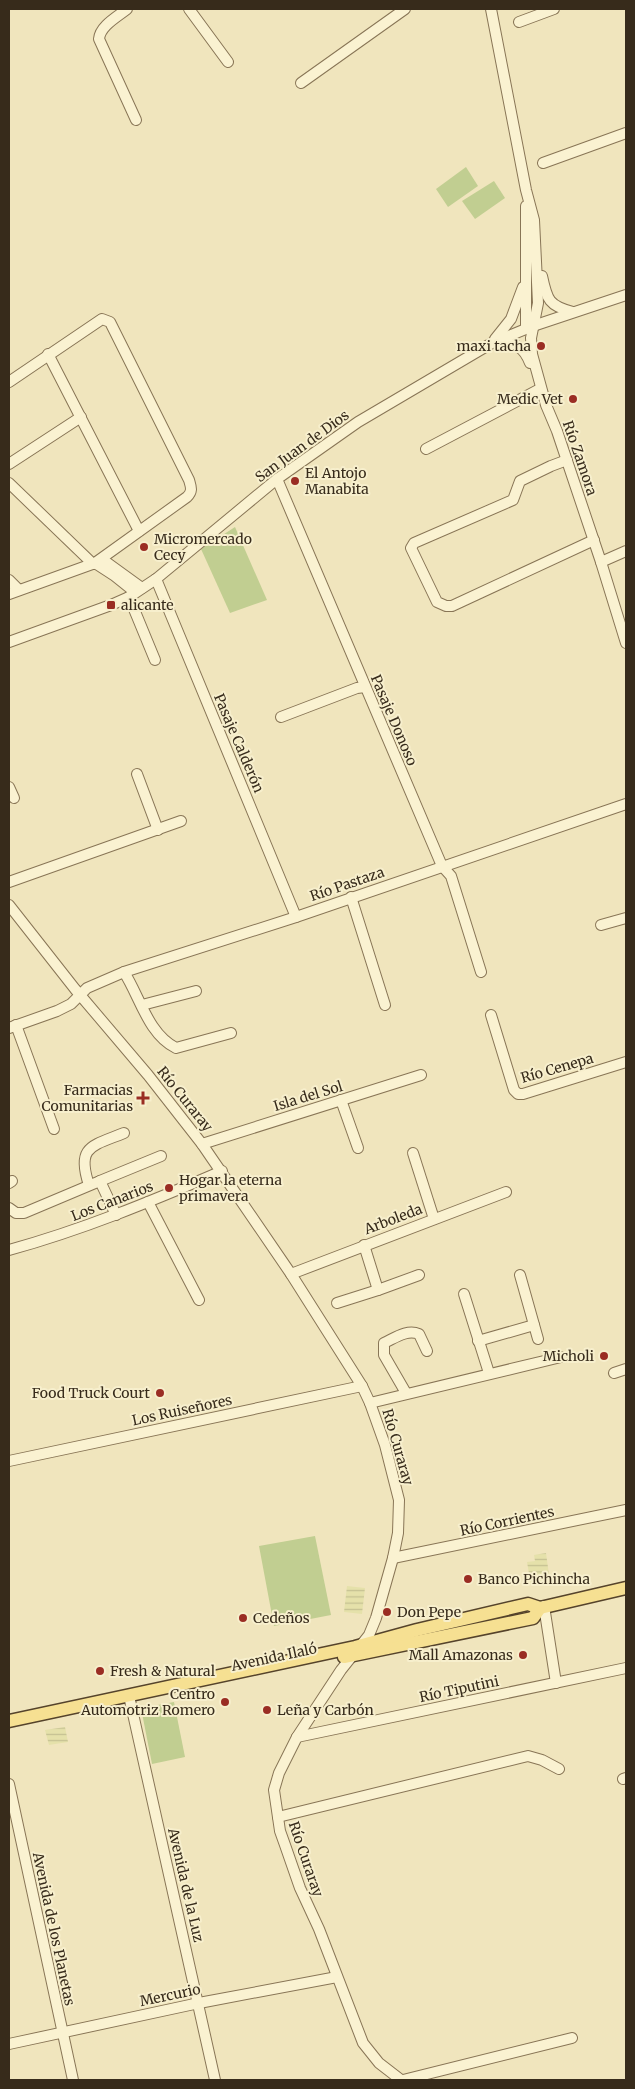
<svg xmlns="http://www.w3.org/2000/svg" width="635" height="2089" viewBox="0 0 635 2089" font-family="Merriweather,serif">
  <defs>
    <pattern id="farmland-rules" width="6" height="5" patternUnits="userSpaceOnUse" patternTransform="scale(1.25)"><rect width="6" height="5" fill="#e5e1aa"/><path d="M0 2.5h6" fill="none" stroke="#c5c192"/></pattern>
  </defs>
  <rect width="100%" height="100%" fill="#f0e5bd"/>
  <g fill="url(#farmland-rules)">
    <path d="M546,1553l4,29 -19,3 -4,-23 8,-1 -1,-6z"/>
    <path d="M347,1586l18,2 -3,26 -18,-2z"/>
    <path d="M65,1727l3,15 -19,3 -4,-15z"/>
  </g>
  <g fill="#c1ce91">
    <path d="M466,167l12,19 -30,21 -12,-18z"/>
    <path d="M494,181l11,17 -30,21 -13,-18z"/>
    <path d="M235,527l32,73 -37,13 -29,-64z"/>
    <path d="M315,1536l16,79 -57,11 -15,-80z"/>
    <path d="M174,1702l11,55 -33,7 -11,-56z"/>
  </g>
  <g fill="none" stroke-linecap="round" stroke-linejoin="round">
    <defs>
      <g id="minor">
        <path d="M127,9c-10,8 -27,17 -28,30l37,81"/>
        <path d="M189,9l39,53"/>
        <path d="M491,9l35,181 8,30 4,83 -7,35 1,16 14,51 11,26 44,131 25,81"/>
        <path d="M519,22l35,-13"/>
        <path d="M301,83l104,-74"/>
        <path d="M543,163l83,-30"/>
        <path d="M526,206v122"/>
        <path d="M542,276c5,24 7,30 31,36"/>
        <path d="M495,339l16,-20 12,-32"/>
        <path d="M498,343c17,-1 26,4 32,20"/>
        <path d="M48,354l91,177"/>
        <path d="M9,382l93,-63 8,3 79,158c2,7 4,11 -2,17l-92,66 -86,31"/>
        <path d="M426,449l112,-59"/>
        <path d="M567,460l-16,6 -31,15 -7,19 -99,43 -3,5 26,54 9,4h6l142,-66"/>
        <path d="M9,464l72,-47"/>
        <path d="M277,479l165,387 9,10 30,96"/>
        <path d="M9,483l84,81"/>
        <path d="M102,559l40,29"/>
        <path d="M601,562l25,-11"/>
        <path d="M95,563l20,13 20,16"/>
        <path d="M156,579l140,338"/>
        <path d="M9,580l10,10"/>
        <path d="M129,597l26,63"/>
        <path d="M9,642l102,-37 18,-8 27,-18 121,-100 81,-57 134,-79 41,-17 93,-31"/>
        <path d="M281,717l76,-29 8,-1"/>
        <path d="M137,774l21,56"/>
        <path d="M9,787l5,11"/>
        <path d="M9,882l172,-61"/>
        <path d="M351,897l34,108"/>
        <path d="M9,905l66,84 73,86 54,69 89,130 71,112 8,17 15,42 14,55 -1,33 -5,25 -17,60 -7,17 -28,35 -44,67 -18,36 -5,17 6,41 5,14 15,43 19,41 44,114 16,20 22,17"/>
        <path d="M601,925l25,-7"/>
        <path d="M124,972c16,25 24,62 52,76l55,-15"/>
        <path d="M142,1005l54,-14"/>
        <path d="M491,1015l23,75 4,4h5l103,-32"/>
        <path d="M16,1025l38,104"/>
        <path d="M9,1028l48,-17 14,-7 16,-16 37,-16 172,-55 330,-113"/>
        <path d="M341,1100l17,48"/>
        <path d="M202,1144l219,-69"/>
        <path d="M413,1153l21,66"/>
        <path d="M100,1181l61,-25"/>
        <path d="M9,1183l3,-2"/>
        <path d="M89,1185c-13,-39 3,-39 35,-52"/>
        <path d="M148,1202l51,98"/>
        <path d="M9,1208l7,5h8l76,-32 16,34"/>
        <path d="M364,1245l14,45 41,-15"/>
        <path d="M9,1250c73,-20 143,-49 213,-79"/>
        <path d="M291,1274l215,-82"/>
        <path d="M520,1275l18,64"/>
        <path d="M464,1294l25,79"/>
        <path d="M337,1303l41,-13"/>
        <path d="M478,1341l56,-16"/>
        <path d="M614,1373l12,-4"/>
        <path d="M406,1393l-22,-38v-12c11,-5 23,-14 35,-9l8,17"/>
        <path d="M370,1403l191,-46"/>
        <path d="M9,1461l353,-75"/>
        <path d="M393,1558l233,-48"/>
        <path d="M544,1606l12,77"/>
        <path d="M129,1696l86,384"/>
        <path d="M297,1737l329,-69"/>
        <path d="M623,1779l3,-1"/>
        <path d="M9,1784l64,296"/>
        <path d="M278,1817l250,-61 14,4 17,9"/>
        <path d="M9,2044l190,-41 138,-26"/>
        <path d="M403,2080l169,-42"/>
      </g>
      <g id="major">
        <path d="M344,1657l189,-39 7,-10"/>
        <path d="M9,1721l346,-74 62,-17 111,-26 12,4 86,-20"/>
      </g>
    </defs>
    <use href="#minor" stroke="#887556" stroke-width="12"/>
    <use href="#major" stroke="#55432b" stroke-width="15"/>
    <use href="#minor" stroke="#faf2d1" stroke-width="10"/>
    <use href="#major" stroke="#f6e092" stroke-width="12"/>
  </g>
  <g fill="#9a2d23" stroke="#f7efcd" stroke-width="2">
    <circle cx="541" cy="346" r="5"/>
    <circle cx="573" cy="399" r="5"/>
    <circle cx="295" cy="481" r="5"/>
    <circle cx="144" cy="547" r="5"/>
    <rect x="106" y="600" width="10" height="10" rx="2.5"/>
    <path d="M140.5 1090.5h5v5h5v5h-5v5h-5v-5h-5v-5h5z"/>
    <circle cx="169" cy="1188" r="5"/>
    <circle cx="604" cy="1356" r="5"/>
    <circle cx="160" cy="1393" r="5"/>
    <circle cx="468" cy="1579" r="5"/>
    <circle cx="387" cy="1612" r="5"/>
    <circle cx="243" cy="1618" r="5"/>
    <circle cx="523" cy="1655" r="5"/>
    <circle cx="100" cy="1671" r="5"/>
    <circle cx="225" cy="1702" r="5"/>
    <circle cx="267" cy="1710" r="5"/>
  </g>
  <g text-anchor="middle" stroke-width="4" stroke-linejoin="round" paint-order="stroke">
    <g font-size="14" fill="#372b1b" stroke="#f7efcd" text-anchor="start">
      <text x="531" y="351" text-anchor="end">maxi tacha</text>
      <text x="563" y="404" text-anchor="end">Medic Vet</text>
      <text x="305" y="478">El Antojo<tspan x="305" dy="16">Manabita</tspan></text>
      <text x="154" y="544">Micromercado<tspan x="154" dy="16">Cecy</tspan></text>
      <text x="121" y="610">alicante</text>
      <text x="133" y="1095" text-anchor="end">Farmacias<tspan x="133" dy="16">Comunitarias</tspan></text>
      <text x="179" y="1185">Hogar la eterna<tspan x="179" dy="16">primavera</tspan></text>
      <text x="594" y="1361" text-anchor="end">Micholi</text>
      <text x="150" y="1398" text-anchor="end">Food Truck Court</text>
      <text x="478" y="1584">Banco Pichincha</text>
      <text x="397" y="1617">Don Pepe</text>
      <text x="253" y="1623">Cedeños</text>
      <text x="513" y="1660" text-anchor="end">Mall Amazonas</text>
      <text x="110" y="1676">Fresh &amp; Natural</text>
      <text x="215" y="1699" text-anchor="end">Centro<tspan x="215" dy="16">Automotriz Romero</tspan></text>
      <text x="277" y="1715">Leña y Carbón</text>
    </g>
    <g font-size="14" fill="#372b1b" stroke="#f7efcd">
      <text transform="translate(302 446) rotate(-36)" y="5">San Juan de Dios</text>
      <text transform="translate(580 458) rotate(71)" y="5">Río Zamora</text>
      <text transform="translate(394 720) rotate(67)" y="5">Pasaje Donoso</text>
      <text transform="translate(239 743) rotate(67)" y="5">Pasaje Calderón</text>
      <text transform="translate(347 884) rotate(-19)" y="5">Río Pastaza</text>
      <text transform="translate(557 1068) rotate(-16)" y="5">Río Cenepa</text>
      <text transform="translate(308 1096) rotate(-17)" y="5">Isla del Sol</text>
      <text transform="translate(185 1099) rotate(51)" y="5">Río Curaray</text>
      <text transform="translate(112 1201) rotate(-21)" y="5">Los Canarios</text>
      <text transform="translate(393 1219) rotate(-21)" y="5">Arboleda</text>
      <text transform="translate(182 1410) rotate(-12)" y="5">Los Ruiseñores</text>
      <text transform="translate(398 1447) rotate(74)" y="5">Río Curaray</text>
      <text transform="translate(507 1521) rotate(-12)" y="5">Río Corrientes</text>
      <text transform="translate(274 1657) rotate(-12)" y="5">Avenida Ilaló</text>
      <text transform="translate(459 1689) rotate(-12)" y="5">Río Tiputini</text>
      <text transform="translate(306 1859) rotate(71)" y="5">Río Curaray</text>
      <text transform="translate(186 1885) rotate(77)" y="5">Avenida de la Luz</text>
      <text transform="translate(54 1929) rotate(78)" y="5">Avenida de los Planetas</text>
      <text transform="translate(170 1995) rotate(-12)" y="5">Mercurio</text>
    </g>
  </g>
  <rect width="635" height="2089" fill="none" stroke="#372b1b" stroke-width="20"/>
</svg>
